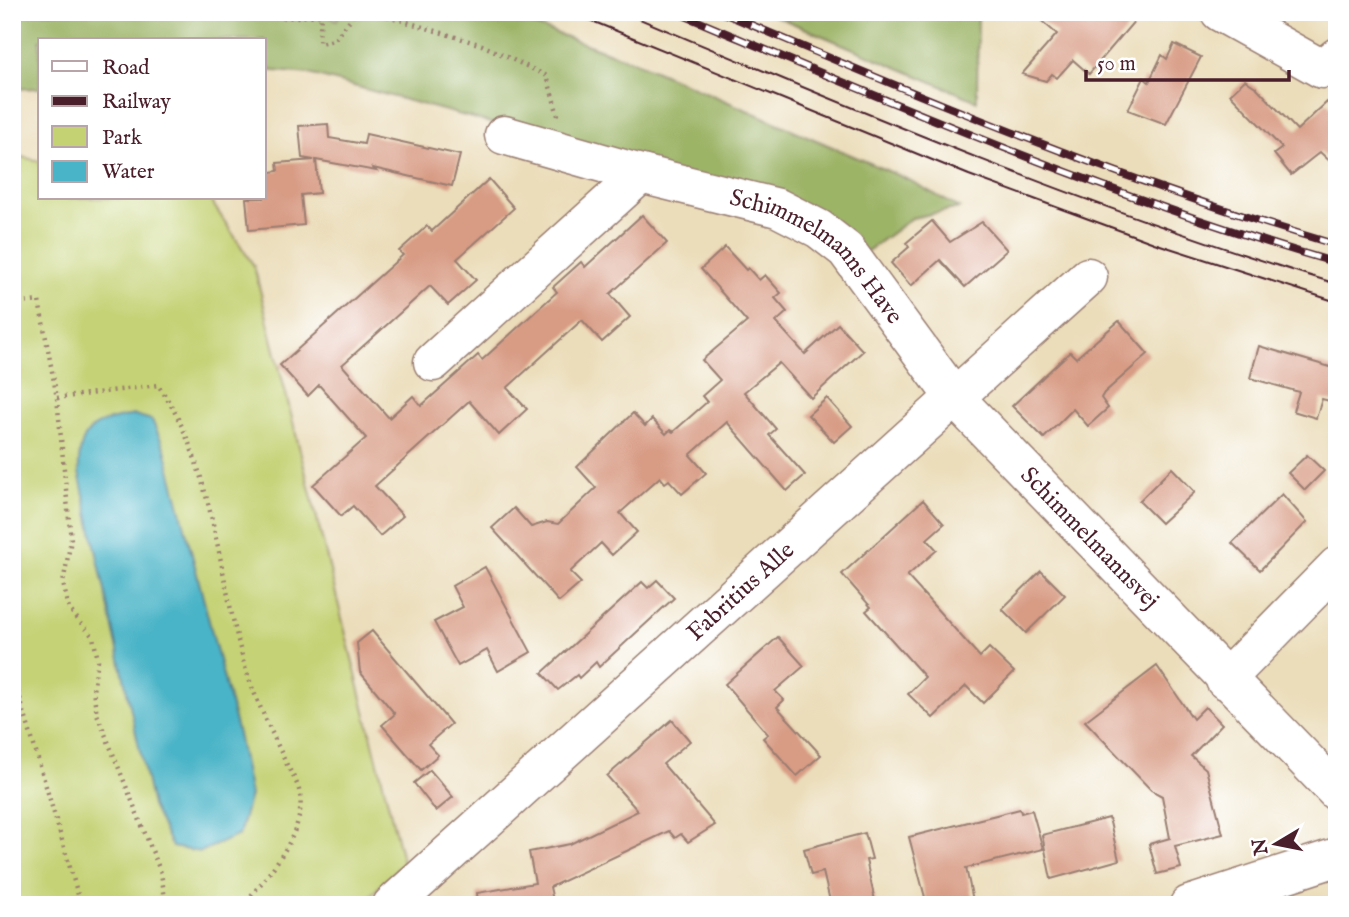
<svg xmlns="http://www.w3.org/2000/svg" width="1349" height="917" viewBox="0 0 1349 917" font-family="'IM FELL English',serif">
  <rect width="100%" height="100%" fill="#fff"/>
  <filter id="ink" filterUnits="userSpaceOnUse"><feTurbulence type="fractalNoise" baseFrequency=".0143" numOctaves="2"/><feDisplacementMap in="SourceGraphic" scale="14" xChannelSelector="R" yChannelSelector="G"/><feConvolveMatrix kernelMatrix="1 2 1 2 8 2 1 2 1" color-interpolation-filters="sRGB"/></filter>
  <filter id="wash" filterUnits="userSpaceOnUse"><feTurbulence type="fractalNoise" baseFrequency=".00686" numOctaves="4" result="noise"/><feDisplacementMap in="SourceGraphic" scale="28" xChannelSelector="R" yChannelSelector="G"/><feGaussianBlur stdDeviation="1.57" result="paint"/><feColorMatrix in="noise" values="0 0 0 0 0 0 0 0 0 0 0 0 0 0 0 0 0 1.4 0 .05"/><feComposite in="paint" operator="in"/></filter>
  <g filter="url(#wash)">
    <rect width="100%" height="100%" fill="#ebddba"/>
    <path fill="#c5d274" stroke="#887850" stroke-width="2" d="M12,155l28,6v37h169l45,68 149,597 -42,42h-349z"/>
    <g fill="#9cb466" stroke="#736a48" stroke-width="2">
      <path d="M12,12h309l16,8 2,-8h159l140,51 271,117 50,28 -47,10 -50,37 -219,-91 -334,-90 -45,-4v-30h-224v48l-28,1z"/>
      <path d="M766,12h212l-1,89z"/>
    </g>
    <path fill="#49b4c7" stroke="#4a6a79" stroke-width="2" d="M135,415l17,5 13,29 73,285 12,61 -11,40 -39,17 -28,-5 -20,-41 -73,-334c-2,-44 16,-51 56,-57z"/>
    <g id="blocks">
      <g fill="#d89b84">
        <path d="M1031,12h111l-53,62 -16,-14 -16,18 -5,-4 -6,7 -24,-7 35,-40z"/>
        <path d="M1174,44l27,13 -35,67 -38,-14 16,-32 5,4 13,-27 5,4z"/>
        <path d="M1245,80l12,8 40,42 30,-28 10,12v54l-17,-16 -29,23 -17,-21 8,-6 -52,-54z"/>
        <path d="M328,124l1,14 35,6 2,-10 94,21 -8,31 -79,-18 3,3 -60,-11 3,33 -18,2 3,30 -55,5 -3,-32h18v-25l14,-2 -1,-8 37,-3 -12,-2 -3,-32z"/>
        <path d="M489,179l25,29 -57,51 19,21 -28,25 -18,-19 -88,79 47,53 24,-22 8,10 57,-51 4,5 75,-68 -4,-5 28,-25 4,5 57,-52 25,28 -57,51 20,23 -28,25 -20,-22 -75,68 20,21 -28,26 -30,-34 -94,85 28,30 -23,20 -27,-30 -12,10 -28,-31 53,-47 -47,-53 -11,11 -28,-31 123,-110 -4,-4 28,-25 5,5z"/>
        <path d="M932,221l18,21 32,-20 25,28 -42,37 -25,-27 -29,26 -20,-23 18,-16 -3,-4z"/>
        <path d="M725,247l21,23 2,-2 11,12 6,-5 16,18 -6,5 12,14 -11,10 29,32 33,-30 25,27 -52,47 -32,-35 -35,29 32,37 -7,6 36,40 -18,16 -60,-69 -37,33 16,18 -24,21 -13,-14 -4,3 -5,-6 -40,36 17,19 -25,23 -11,-12 -31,29 11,11 -22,19 -67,-74 22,-20 17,19 16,-5 11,2 38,-36 -19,-21 56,-54 12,13 7,-7 14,15 4,-4 3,2 34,-30 -5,-6 18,-16 -18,-20 45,-38 -46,-53z"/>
        <path d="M1119,321l29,33 -44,39 -3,5 7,10 -20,18 -15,-17 -29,29 -32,-32 58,-54 6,6z"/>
        <path d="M1259,346l78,23v34l-15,-4 -6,19 -23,-7 6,-19 -49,-14z"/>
        <path d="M827,398l25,28 -18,16 -26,-27z"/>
        <path d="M1307,455l17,16 -19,19 -17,-17z"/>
        <path d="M1172,468l23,24 -34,31 -22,-22z"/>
        <path d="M1282,494l25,28 -47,48 -28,-27z"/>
        <path d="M923,500l21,24 -17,15 10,11 -30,26 73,81 9,-9 25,24 -31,31 -17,-17 -33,32 -25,-24 17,-17 -59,-66 5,-4 -29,-33z"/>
        <path d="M485,567l46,85 -33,19 -11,-21 -29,16 -24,-44 29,-15 -11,-21z"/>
        <path d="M1041,571l24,24 -39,38 -24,-24z"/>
        <path d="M657,580l17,18 -75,69 -3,-5 -17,16 -2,-3 -19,15 -16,-17 100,-91 6,6z"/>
        <path d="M372,631l79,93 -23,20 10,11 -17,15 -39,-45 13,-11 -35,-42 -3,-29z"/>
        <path d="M778,637l26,29 -29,25 9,9 -7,7 44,48 -24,21 -34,-38 5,-4 -43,-50z"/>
        <path d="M1157,666l36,53 12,-12 17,17 -31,32 15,13 17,65 -48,12 6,22 -24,6 -8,-30 21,-6 -8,-42 -11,-6 -66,-69z"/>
        <path d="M672,720l18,21 -27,23 52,61 -27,17 -7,-8 -6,4 -6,-7 -119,56 4,18h-76l-1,-12 58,-10 -6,-31 41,-8 68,-33 -31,-35z"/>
        <path d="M430,770l23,27 -17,14 -22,-28z"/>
        <path d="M1020,809l1,4 11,-3 11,39 -77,19 8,37h-47l-18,-68z"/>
        <path d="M1109,818l10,42 -68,19 -9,-44z"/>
        <path d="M865,833l7,26 -6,1 10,45h-45l-8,-33 -12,3 -7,-26z"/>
      </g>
    </g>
  </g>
  <g filter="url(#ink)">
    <use href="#blocks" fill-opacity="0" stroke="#9a7e72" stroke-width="2"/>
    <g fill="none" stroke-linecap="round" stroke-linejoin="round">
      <defs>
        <g id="minor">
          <path d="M1220,12l102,57 15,-12"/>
          <path d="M504,135l137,39"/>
          <path id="s1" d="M433,362l208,-188 137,34 41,21 27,21 108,147 383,395"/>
          <path d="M1225,680l112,-114"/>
          <path id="s2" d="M392,905l696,-628"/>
          <path d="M1189,905l148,-48"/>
        </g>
      </defs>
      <use href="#minor" stroke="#9a7e72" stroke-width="41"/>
      <g stroke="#9a7e72" stroke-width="4.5" stroke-dasharray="2 5" stroke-linecap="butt">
        <path d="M248,12l35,6 38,-3 -2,28 15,-3 22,-28"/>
        <path d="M374,12l108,33 65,31 12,43"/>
        <path d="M12,304l27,-3 18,97 14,142 -8,43 6,26 24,28 5,23 -5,31 4,23 64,159 5,32"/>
        <path d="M57,398l101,-13c57,80 60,195 89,288 10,30 25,59 38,88 5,10 14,23 15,34 6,38 -34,83 -57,110"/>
        <path d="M12,671l69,234"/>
      </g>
      <use href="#minor" stroke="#fff" stroke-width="38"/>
      <g stroke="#4a1f2b" stroke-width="2">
        <path d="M570,12l399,163 185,68 183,59"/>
        <path d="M623,12c235,99 469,198 714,272"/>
      </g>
      <defs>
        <g id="rail">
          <path d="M676,12c217,91 434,186 661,251"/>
          <path d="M721,12c202,86 405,171 616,233"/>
        </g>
      </defs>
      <use href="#rail" stroke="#4a1f2b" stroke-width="8"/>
      <use href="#rail" stroke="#fff" stroke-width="5" stroke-dasharray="16" stroke-linecap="butt"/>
    </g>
  </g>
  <g text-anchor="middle" stroke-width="5" stroke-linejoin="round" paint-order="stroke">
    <g font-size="24" fill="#4a1f2b" stroke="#fff">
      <text dy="8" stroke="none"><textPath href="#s1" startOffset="481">Schimmelmanns Have</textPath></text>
      <text dy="8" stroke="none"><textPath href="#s1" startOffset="880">Schimmelmannsvej</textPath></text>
      <text dy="8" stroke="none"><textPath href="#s2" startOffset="469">Fabritius Alle</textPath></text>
    </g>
  </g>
  <rect width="1349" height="917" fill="none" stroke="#fff" stroke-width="42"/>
  <rect x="38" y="38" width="228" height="161" fill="#ffffff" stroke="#b7a5aa" stroke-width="2"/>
  <rect x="52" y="61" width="35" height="10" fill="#ffffff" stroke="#b7a5aa" stroke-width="2"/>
  <text x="102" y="74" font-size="21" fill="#4a1f2b">Road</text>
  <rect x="52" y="96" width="35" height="10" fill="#4a1f2b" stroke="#b7a5aa" stroke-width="2"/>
  <text x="102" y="108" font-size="21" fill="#4a1f2b">Railway</text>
  <rect x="52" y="126" width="35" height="21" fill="#c5d274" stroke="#b7a5aa" stroke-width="2"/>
  <text x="102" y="144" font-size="21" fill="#4a1f2b">Park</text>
  <rect x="52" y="161" width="35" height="21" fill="#49b4c7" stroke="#b7a5aa" stroke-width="2"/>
  <text x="102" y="178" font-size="21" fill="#4a1f2b">Water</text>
  <g transform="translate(1276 844) rotate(260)" stroke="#ffffff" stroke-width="5" paint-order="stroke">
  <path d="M0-5L12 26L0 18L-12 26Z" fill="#4a1f2b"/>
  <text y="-10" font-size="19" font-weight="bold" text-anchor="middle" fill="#4a1f2b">N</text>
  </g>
  <path d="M1086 70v10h203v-10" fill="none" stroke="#4a1f2b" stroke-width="3.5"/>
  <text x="1097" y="70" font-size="21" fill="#4a1f2b" stroke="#ffffff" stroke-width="5" paint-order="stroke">50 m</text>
</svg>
